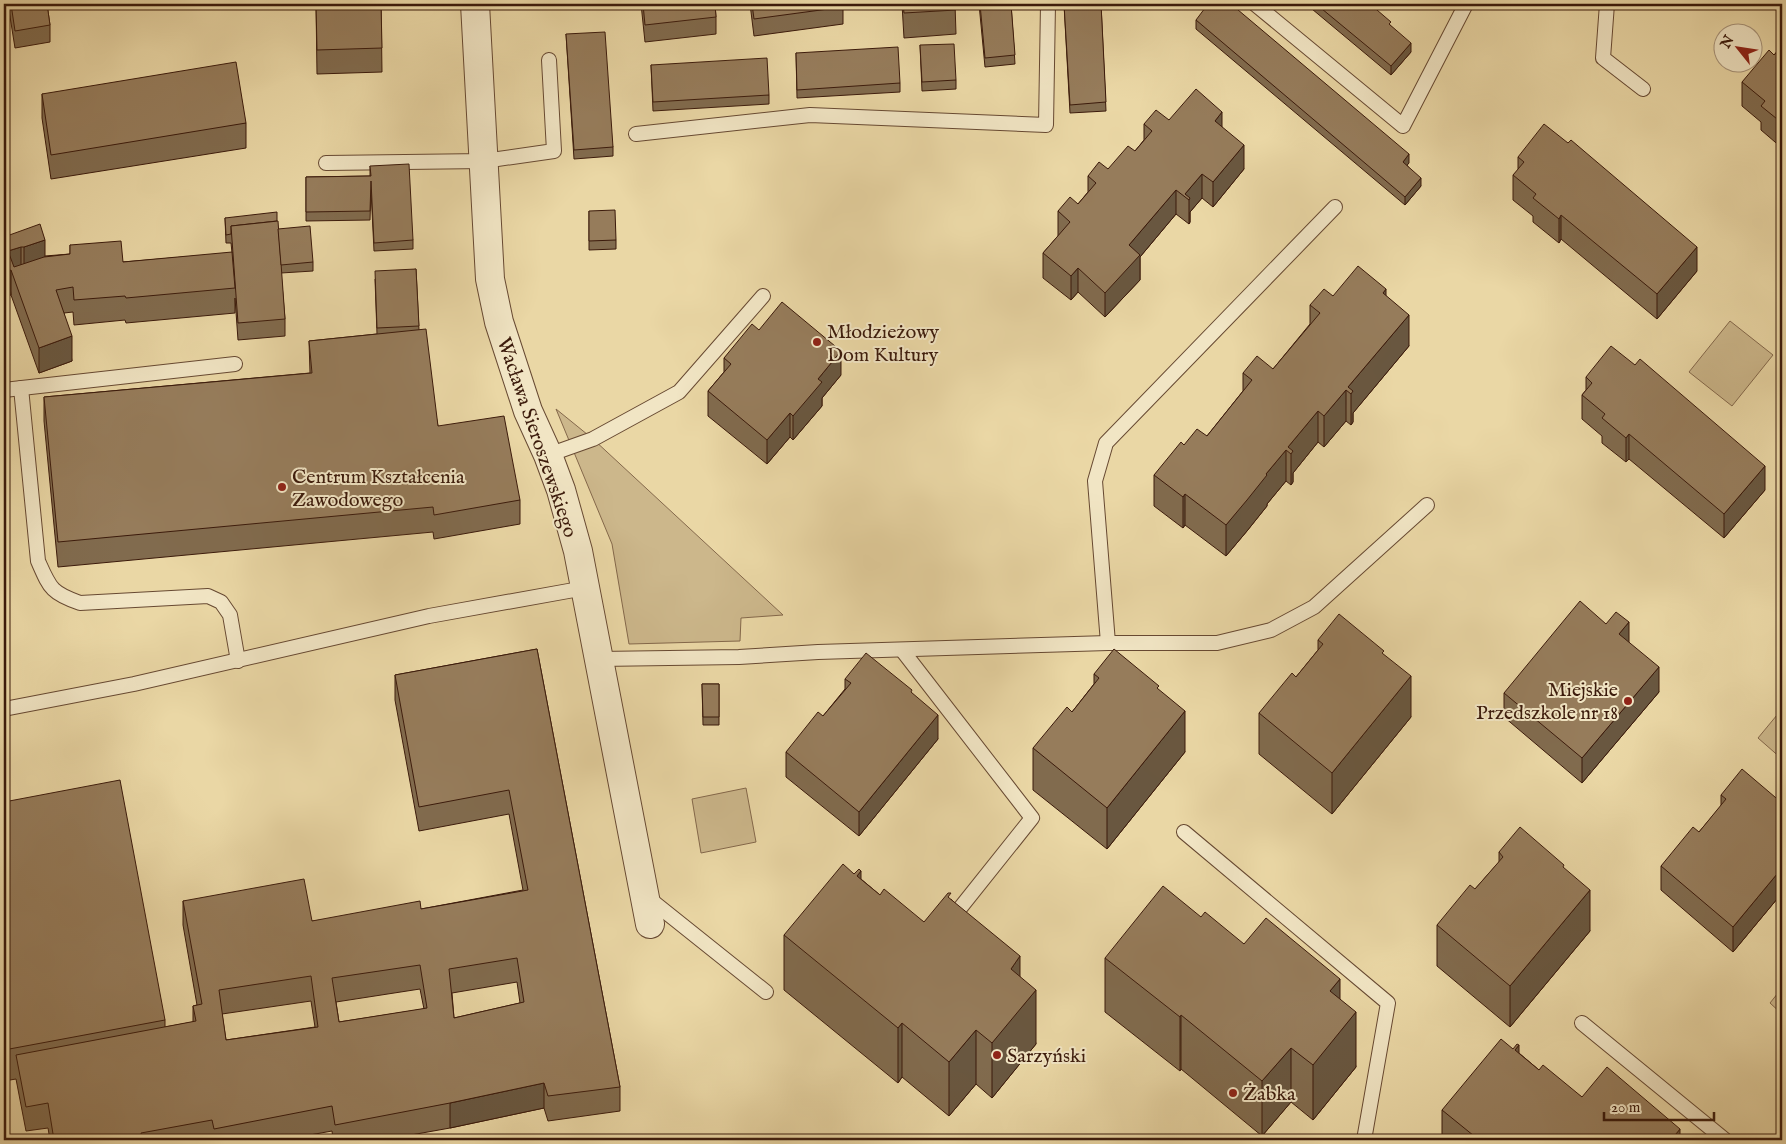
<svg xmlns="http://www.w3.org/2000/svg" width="1786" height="1144" viewBox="0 0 1786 1144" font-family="'IM FELL English',serif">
  <rect width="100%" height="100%" fill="#ead7a5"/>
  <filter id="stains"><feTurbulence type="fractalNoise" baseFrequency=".004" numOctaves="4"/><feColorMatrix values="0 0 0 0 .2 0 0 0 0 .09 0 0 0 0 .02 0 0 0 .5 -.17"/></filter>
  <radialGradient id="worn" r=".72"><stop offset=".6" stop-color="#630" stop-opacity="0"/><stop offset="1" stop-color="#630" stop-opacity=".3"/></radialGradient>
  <g fill="#ccb78b" stroke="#84684b">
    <path d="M1730,321l43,34 -41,51 -43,-34z"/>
    <path d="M556,409l37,30 190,176 -42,3 -1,23 -111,3 -17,-100z"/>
    <path d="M1782,709v50l-24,-21z"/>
    <path d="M746,788l10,54 -55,11 -9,-54z"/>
    <path d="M1782,988v26l-12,-11z"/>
  </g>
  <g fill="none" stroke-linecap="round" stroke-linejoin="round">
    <defs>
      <g id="lane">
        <path d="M1255,4l148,122 63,-122"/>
        <path d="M1607,4l-4,54 40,31"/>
        <path d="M636,134l174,-19 236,10 2,-121"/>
        <path d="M326,163l158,-2 70,-10 -5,-91"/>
        <path d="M21,388l17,173c12,27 13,32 42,42l128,-7 13,6 9,13 8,46"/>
        <path d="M4,390l231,-26"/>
        <path d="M548,455l45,-16 86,-47 84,-96"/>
        <path d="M1108,643l-13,-162 11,-38 229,-236"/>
        <path d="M902,650l130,168 -79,99"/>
        <path d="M599,659l140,-2 79,-5 290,-9h109l54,-13 43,-23 113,-102"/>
        <path d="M4,709l130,-25 295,-68 156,-28"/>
        <path d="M1184,832l204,171 -24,137"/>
        <path d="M647,897l119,95"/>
        <path d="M1582,1023l143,117"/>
      </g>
      <path id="street" d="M475,4l15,275 9,43 29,89 20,44 13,35 17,61 72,373"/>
    </defs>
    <use href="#lane" stroke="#674932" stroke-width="16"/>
    <use href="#street" stroke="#674932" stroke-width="30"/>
    <use href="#lane" stroke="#f1e5c4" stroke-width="14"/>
    <use href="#street" stroke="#f1e5c4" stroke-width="28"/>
  </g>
  <g fill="#816b4e" stroke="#3b1a0b" fill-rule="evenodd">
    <path d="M8,4h39l3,21v17l-35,6z"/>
    <path d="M316,4h65l1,68 -65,2z"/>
    <path d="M641,4h74l1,13v17l-71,8z"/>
    <path d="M750,4h93v20l-89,12z"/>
    <path d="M902,4h53l1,30 -52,4z"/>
    <path d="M979,4h32l4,60 -30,3z"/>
    <path d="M1064,4h37l5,107 -36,2z"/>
    <path d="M1306,4h64l21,22 20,26 -20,23z"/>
    <path d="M1196,20l213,143 -2,2 14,21 -16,19 -209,-176z"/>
    <path d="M566,34l47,113v9l-39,3z"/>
    <path d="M920,45l36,35v9l-34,2z"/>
    <path d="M1782,46v102l-21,-18v-8l-19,-16v-24l32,-27z"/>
    <path d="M796,53l104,30v9l-103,6z"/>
    <path d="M651,65l118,30v9l-116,7z"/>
    <path d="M42,94l204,29v25l-195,31 -9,-61z"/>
    <path d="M1169,120l53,7 22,42 -31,38 -11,-9 -12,14v10l-1,2 -13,-10 -36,43v23l-35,37 -27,-25 -7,8 -28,-22v-25l15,-17v-25l20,-7 10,-12v-16l20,-7 27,-18 9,-11v-16z"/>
    <path d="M1518,157l179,114 -40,48 -96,-80 -2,4 -26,-21v-6l-20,-16v-25l5,-5z"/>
    <path d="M370,166l43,74v9l-39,2 -3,-61 -1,30 -64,1v-44l64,-1z"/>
    <path d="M589,211l27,29v9l-27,1z"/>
    <path d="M225,218l53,11 35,33v9l-32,2 4,46v17l-47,4 -3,-42v15l-109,10 -1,-3 -51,5 -1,-13 -9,1 8,48 -33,12 -28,-78 -7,-58 41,19 25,-2v-9l53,17 109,-9 -1,-10h-5z"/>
    <path d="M416,269l3,61 19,96 82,74v24l-86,15 -1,-7 -375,35 -14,-146v-24l266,-24 -1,-32 68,-7 -2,-55z"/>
    <path d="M1333,296h53l23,50 -56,67v9l-2,3 -5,-4 -22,26 -6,-5 -25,31v9l-2,3 -5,-4 -19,23v2l-20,25 -21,25 -41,-31 -2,3 -29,-22v-31l30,-30 23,-9 36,-45v-18l30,-4 37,-45v-19z"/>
    <path d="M759,330l82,45 -19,23v8l-29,34 -3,-3 -23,27 -59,-48v-25l16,-19v-14z"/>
    <path d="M1586,377l179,113 -41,48 -95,-79 -3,3 -24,-19v-7l-20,-17v-24l4,-5z"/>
    <path d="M1318,640l66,15 27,62 -79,97 -73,-60v-41l37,-36 22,-27z"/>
    <path d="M1629,642l30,50 -77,91 -78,-66v-24z"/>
    <path d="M537,649l83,438v24l-72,10 -4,-13 -94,20 -67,12h-50l-1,-9 -50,9h-232l-2,-12 -22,3 -10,-52 -12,2v-279l161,218v7l28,-5v-16l4,-1 -14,-80v-24l129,20 109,-12 102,-19 -14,-76 -90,17 -24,-131v-25zM517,982l3,21 -66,15 -2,-25zM420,989l4,20 -85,13 -3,-20zM311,1001l4,26 -89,13 -4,-26z"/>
    <path d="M1094,674l65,16 26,62 -78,97 -74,-59v-42l39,-36 22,-28z"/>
    <path d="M845,679l67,14 26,46 -79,97 -73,-59v-25l37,-36 22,-27z"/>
    <path d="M702,684h17v41h-16z"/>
    <path d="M1721,795l61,8v90l-49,59 -72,-62v-24l38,-34 22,-26z"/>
    <path d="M1499,852l65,17 26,62 -80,96 -73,-61v-41l38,-36 24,-27z"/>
    <path d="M861,879l19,16 44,27 27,-23 69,78 16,67 -44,54 -16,-14 -27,32 -47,-39 -4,6 -114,-93v-55z"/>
    <path d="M1244,944l96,56 16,67 -43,53 -22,-18 -29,34 -81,-67 -1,2 -75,-59v-54z"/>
    <path d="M1519,1053l20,17 43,27 98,43h-238v-30z"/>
  </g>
  <g fill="#695740" stroke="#3b1a0b">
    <path d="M1411,43v9l-20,23v-9z"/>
    <path d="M1222,112v24l-7,-15z"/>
    <path d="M1244,145v24l-31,38v-25z"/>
    <path d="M1409,154v9l-6,7v-8z"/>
    <path d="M1202,174v24l-12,14v10l-1,2v-24l-4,-6z"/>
    <path d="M1421,178v8l-16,19v-8z"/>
    <path d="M1176,190v24l-36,43v23l-35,37v-24l24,-48z"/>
    <path d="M1561,215v24l-2,4v-24z"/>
    <path d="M45,240v24l-21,8v-25z"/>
    <path d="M21,247v24l-10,-1v25l-7,2v-24l4,-22z"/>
    <path d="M1697,247v24l-40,48v-25z"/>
    <path d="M1078,268v24l-7,8v-24z"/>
    <path d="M1386,289v31l-3,-27z"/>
    <path d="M1409,315v31l-56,67v9l-2,3v-31l-3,-7z"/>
    <path d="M72,336v25l-33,12v-25z"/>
    <path d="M841,351v24l-19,23v8l-29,34v-24l25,-37z"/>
    <path d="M1346,390v31l-22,26v-31z"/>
    <path d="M1318,411v31l-25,31v9l-2,3v-31l-3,-7z"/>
    <path d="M790,413v24l-23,27v-24z"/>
    <path d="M1629,434v25l-3,3v-24z"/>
    <path d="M1286,450v31l-19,23v2l-20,25 -21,25v-31l40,-51z"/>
    <path d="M1765,466v24l-41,48v-24z"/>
    <path d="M1185,494v31l-2,3v-31z"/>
    <path d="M1629,622v25l-10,-13z"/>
    <path d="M1659,667v25l-77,91v-25z"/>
    <path d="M1411,676v41l-79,97v-41z"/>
    <path d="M1185,711v41l-78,97v-41z"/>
    <path d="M938,715v24l-79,97v-24z"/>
    <path d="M1782,868v25l-49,59v-25z"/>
    <path d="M861,871v54l-4,-49z"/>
    <path d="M1590,890v41l-80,96v-41z"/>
    <path d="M1020,956v53l16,-19v54l-44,54v-55l19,-74z"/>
    <path d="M1340,979v52l16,-19v55l-43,53v-55l17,-74z"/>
    <path d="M1181,1015v54l-1,2v-54z"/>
    <path d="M902,1023v54l-4,6v-55z"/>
    <path d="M976,1030v54l-27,32v-54z"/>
    <path d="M1519,1045v55l-4,-50z"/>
    <path d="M1291,1048v54l-29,34v-55z"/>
    <path d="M544,1083v25l-94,20v-25z"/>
    <path d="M1680,1129v11h-9z"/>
  </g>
  <g fill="#967c5b" stroke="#3b1a0b" fill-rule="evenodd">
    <path d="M11,4h36l3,21 -35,6z"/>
    <path d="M316,4h65l1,44 -65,2z"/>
    <path d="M643,4h72l1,13 -71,8z"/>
    <path d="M752,4h91v3l-89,12z"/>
    <path d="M903,4h52l1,6 -52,3z"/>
    <path d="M980,4h31l4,51 -30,3z"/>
    <path d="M1064,4h37l5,98 -36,3z"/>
    <path d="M1208,4h23l178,150 -6,8 18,16 -16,19 -209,-177z"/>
    <path d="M1316,4h54l21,18 -2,2 22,19 -20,23z"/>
    <path d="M605,32l8,115 -39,3 -8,-116z"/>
    <path d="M954,44l2,36 -34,2 -2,-37z"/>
    <path d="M1782,46v77l-21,-17 4,-5 -23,-19 27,-32 5,5z"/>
    <path d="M898,47l2,36 -103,7 -1,-37z"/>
    <path d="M767,58l2,37 -116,7 -2,-37z"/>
    <path d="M236,62l10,61 -195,32 -9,-61z"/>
    <path d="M1196,89l26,23 -7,9 29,24 -31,37 -11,-8 -17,20 5,4 -1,2 -13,-10 -47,55 11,10 -35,38 -27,-25 -7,8 -28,-23 27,-31 -12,-11 12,-14 8,7 18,-21 -8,-7 11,-14 9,7 20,-23 7,5 17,-20 -8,-7 12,-14 13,10z"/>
    <path d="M1544,124l24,19 3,-3 126,107 -40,47 -96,-79 -2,4 -26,-21 3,-4 -23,-19 11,-13 -6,-5z"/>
    <path d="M409,164l4,76 -39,3 -3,-62 -1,30 -64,1v-35l65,-1 -1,-10z"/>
    <path d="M615,210l1,30 -27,1v-30z"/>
    <path d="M277,212v9l-46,5v8l-5,1 -1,-17z"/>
    <path d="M278,221l7,98 -47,4 -7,-97z"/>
    <path d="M40,224l5,16 -21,7h-3l-13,4 6,16 30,-10 26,-3v-9l51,-4 2,21 109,-10 3,36 -109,10 -1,-2 -51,4 -1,-13 -17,3 16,46 -33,12 -28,-78 -7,3v-36z"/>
    <path d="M310,226l3,36 -32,3 -3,-36z"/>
    <path d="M1358,266l28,23 -3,4 26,22 -61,72 5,4 -2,3 -5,-4 -22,26 -6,-5 -30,36 5,4 -2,3 -5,-4 -20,24 1,1 -20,25 -21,25 -41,-31 -2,3 -29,-22 27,-33 3,3 13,-16 10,7 45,-56 -9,-7 14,-17 16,13 47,-56 -10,-8 14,-16 9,7z"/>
    <path d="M416,269l3,57 -42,2 -2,-57z"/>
    <path d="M782,302l59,49 -23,28 4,3 -29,34 -3,-3 -23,27 -59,-49 23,-27 -7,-6 28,-34 7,6z"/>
    <path d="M426,329l12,97 66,-10 16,84 -86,15 -1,-8 -375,35 -14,-145 268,-24 -3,-32z"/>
    <path d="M1611,346l24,19 5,-6 125,107 -41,48 -95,-80 -3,4 -24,-20 3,-4 -23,-19 10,-12 -6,-6z"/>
    <path d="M1580,601l26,23 10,-12 13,10 -10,12 40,33 -77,91 -78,-65z"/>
    <path d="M1339,614l45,37 -2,2 29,23 -79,97 -73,-60 33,-40 4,4 27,-33 -5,-4z"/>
    <path d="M537,649l83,438 -72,9 -4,-13 -94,20 -115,22 -3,-19 -118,23 -2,-9 -71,13 1,7h-88l-6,-37 -22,4 -10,-52 180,-34 -3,-15 9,-2 -19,-103 121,-22 8,42 108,-20 1,8 107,-19 -19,-100 -90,17 -24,-132zM517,958l7,44 -70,16 -5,-49zM420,965l7,43 -88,14 -7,-44zM311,976l7,51 -92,13 -7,-50z"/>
    <path d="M1114,649l45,37 -2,2 28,23 -78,97 -74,-60 34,-41 5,5 27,-34 -5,-4z"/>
    <path d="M866,653l46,37 -1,2 27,23 -79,97 -73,-60 32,-40 5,4 28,-33 -6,-4z"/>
    <path d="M702,684h17v33h-16z"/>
    <path d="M1742,769l40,34v65l-49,59 -72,-61 32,-39 6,5 27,-33 -5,-4z"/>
    <path d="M120,780l45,240 -161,30v-248z"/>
    <path d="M1520,827l44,38 -1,2 27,23 -80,96 -73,-61 33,-40 5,4 28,-32 -4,-5z"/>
    <path d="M843,864l11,10 5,-5 2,2 -4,5 23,19 4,-6 40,33 24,-29h3l-3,4 72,59 -9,13 25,21 -44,53 -16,-13 -27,32 -47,-39 -4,5 -114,-93z"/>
    <path d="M1163,886l38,31 4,-5 39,32 22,-26 74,61 -10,12 26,21 -43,53 -22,-17 -29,33 -81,-66 -1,2 -75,-59z"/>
    <path d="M1501,1039l12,10 4,-5 2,1 -4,5 24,20 4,-5 39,32 25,-30 73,62 -9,11h-192l-37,-30z"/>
  </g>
  <g fill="#8f2418" stroke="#f1e5c4" stroke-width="2">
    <circle cx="817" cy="342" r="5"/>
    <circle cx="282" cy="487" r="5"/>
    <circle cx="1628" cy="701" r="5"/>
    <circle cx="997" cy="1055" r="5"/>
    <circle cx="1233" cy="1093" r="5"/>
  </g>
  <g text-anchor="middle" stroke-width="4" stroke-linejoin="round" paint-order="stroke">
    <g font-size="20" fill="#3b1a0b" stroke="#f1e5c4" text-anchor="start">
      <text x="827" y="338">Młodzieżowy<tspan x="827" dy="23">Dom Kultury</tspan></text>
      <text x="292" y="483">Centrum Kształcenia<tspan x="292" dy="23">Zawodowego</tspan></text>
      <text x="1618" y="696" text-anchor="end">Miejskie<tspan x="1618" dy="23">Przedszkole nr 18</tspan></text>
      <text x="1007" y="1062">Sarzyński</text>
      <text x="1243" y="1100">Żabka</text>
    </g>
    <g font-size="20" fill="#3b1a0b" stroke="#f1e5c4">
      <text transform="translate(538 437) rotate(71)" y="7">Wacława Sieroszewskiego</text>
    </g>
  </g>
  <rect width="1786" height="1144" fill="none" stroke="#ead7a5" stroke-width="20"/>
  <rect x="5" y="5" width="1776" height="1134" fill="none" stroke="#3b1a0b" stroke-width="2.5"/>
  <rect x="10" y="10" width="1766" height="1124" fill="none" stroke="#3b1a0b"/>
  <g transform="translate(1738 48) rotate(300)"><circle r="24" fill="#f1e5c4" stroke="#a8947a"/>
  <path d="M0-4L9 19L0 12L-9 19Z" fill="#8f2418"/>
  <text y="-8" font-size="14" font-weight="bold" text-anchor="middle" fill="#3b1a0b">N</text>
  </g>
  <path d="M1604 1112v8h110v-8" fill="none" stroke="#3b1a0b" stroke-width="2.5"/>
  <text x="1611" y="1112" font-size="15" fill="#3b1a0b" stroke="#f1e5c4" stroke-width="4" paint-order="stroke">20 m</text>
  <rect width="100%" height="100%" filter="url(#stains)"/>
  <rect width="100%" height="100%" fill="url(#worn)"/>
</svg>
